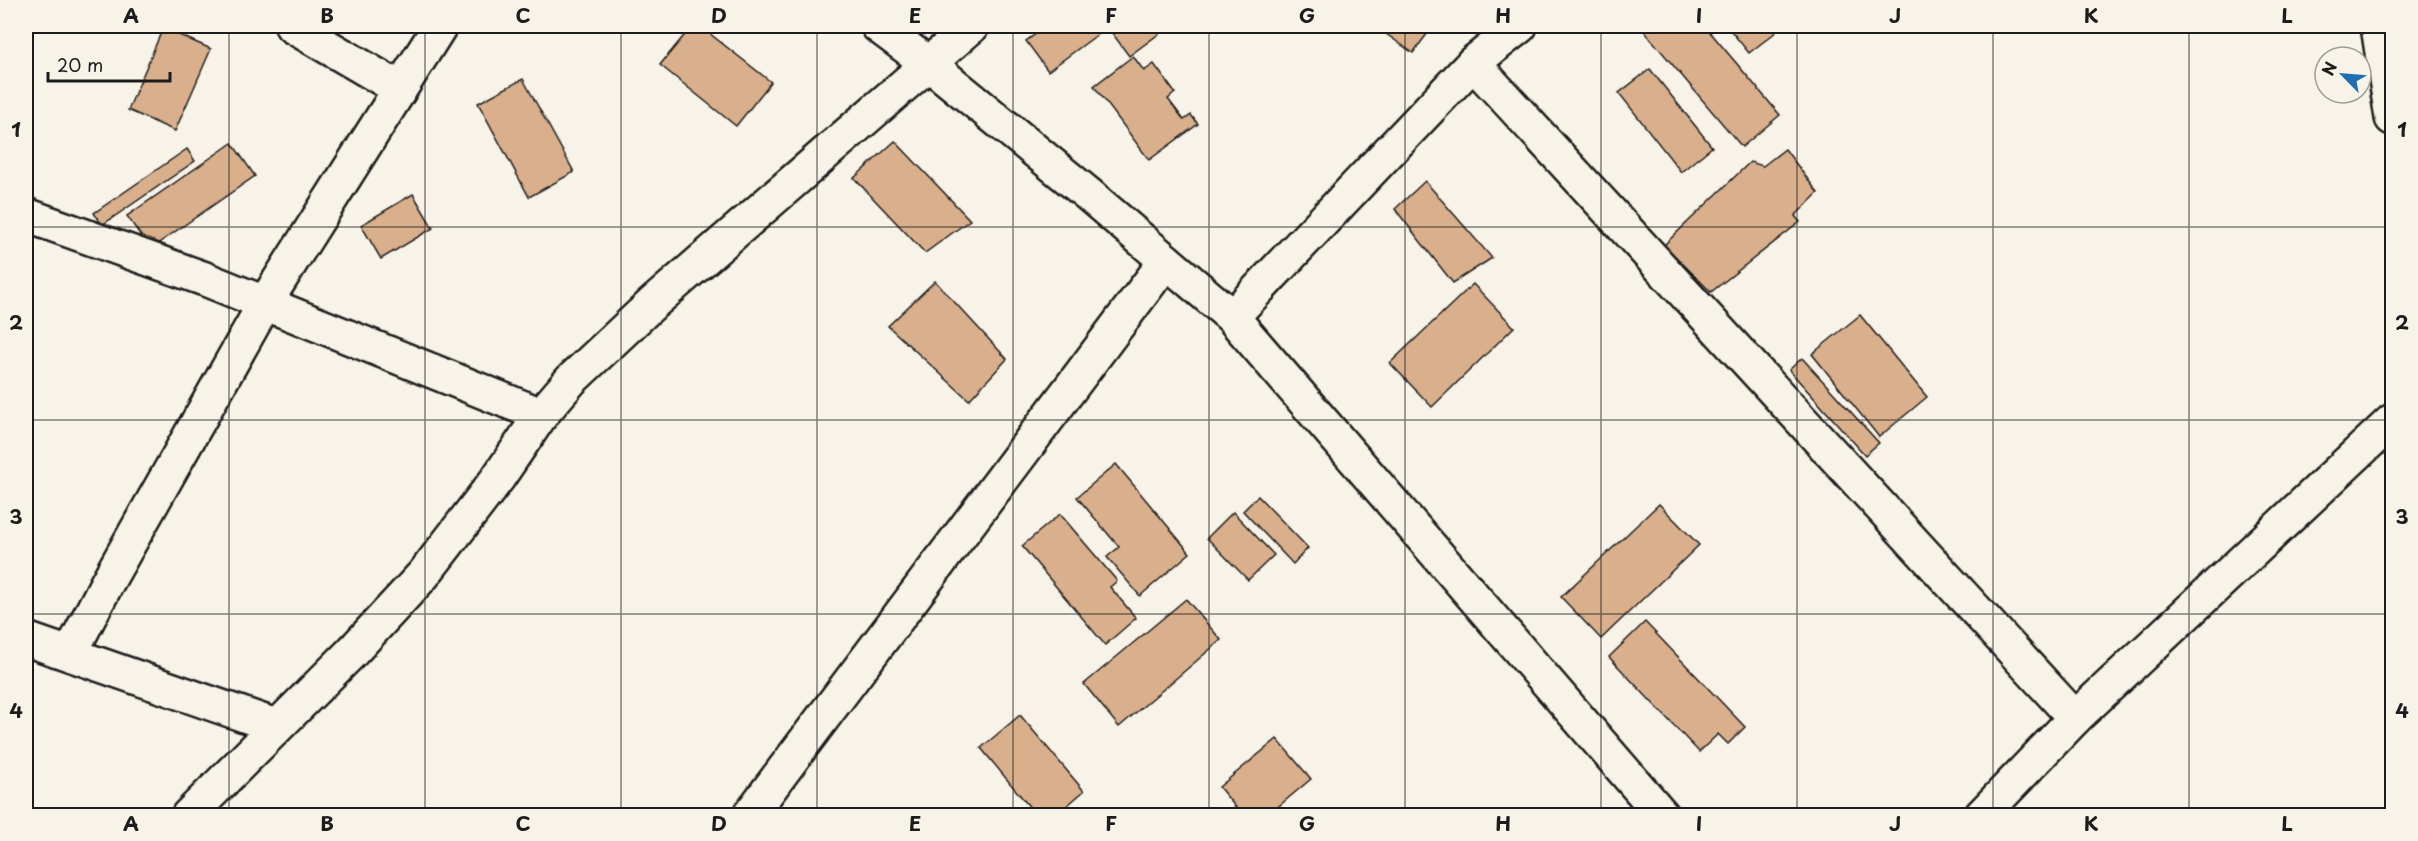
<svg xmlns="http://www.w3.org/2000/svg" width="2418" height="841" viewBox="0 0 2418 841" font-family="'Playpen Sans',sans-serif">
  <rect width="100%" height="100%" fill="#f7f3e8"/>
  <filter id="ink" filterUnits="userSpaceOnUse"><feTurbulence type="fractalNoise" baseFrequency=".0167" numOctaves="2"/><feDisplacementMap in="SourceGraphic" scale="12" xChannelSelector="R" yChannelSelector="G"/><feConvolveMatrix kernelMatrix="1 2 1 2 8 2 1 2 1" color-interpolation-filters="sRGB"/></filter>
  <g filter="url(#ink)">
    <g fill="#daaf8b" stroke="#1c1c1c" stroke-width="1.5">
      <path d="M692,26h8l71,56 -35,44 -76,-61z"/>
      <path d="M1047,26h55l3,3 -57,42 -22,-30z"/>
      <path d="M1107,26h48l5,7 -31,23z"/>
      <path d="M1375,26h58l-20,27z"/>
      <path d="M1640,26h65l75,89 -38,32z"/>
      <path d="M1727,26h44l5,6 -27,21z"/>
      <path d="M163,28l48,21 -36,82 -47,-21z"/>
      <path d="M1133,56l11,15 10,-7 21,29 -7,6 16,21 7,-5 7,9 -49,36 -55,-74z"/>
      <path d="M1650,69l62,78 -31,25 -62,-79z"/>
      <path d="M523,79l51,93 -45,25 -51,-94z"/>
      <path d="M895,141l75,79 -45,33 -71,-75z"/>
      <path d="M232,143l23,33 -105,73 -23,-33z"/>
      <path d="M187,149l8,12 -93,64 -8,-12z"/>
      <path d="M1785,149l33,44 -23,23 5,6 -89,70 -47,-47 86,-83 13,4z"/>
      <path d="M1425,181l67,77 -39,25 -58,-74z"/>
      <path d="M413,194l20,34 -52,31 -20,-34z"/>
      <path d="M935,281l72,78 -38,41 -81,-74z"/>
      <path d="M1473,284l41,43 -82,80 -42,-44z"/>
      <path d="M1860,315l67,82 -48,40 -67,-83z"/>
      <path d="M1802,358l77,85 -14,12 -76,-85z"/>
      <path d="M1116,464l74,89 -50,43 -33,-39 12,-10 -42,-50z"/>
      <path d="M1258,496l50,52 -15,16 -50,-53z"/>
      <path d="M1659,504l40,41 -98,94 -40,-42z"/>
      <path d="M1233,512l41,43 -26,25 -41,-42z"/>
      <path d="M1060,514l57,67 -7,6 26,31 -31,27 -83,-99z"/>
      <path d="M1186,599l35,41 -102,87 -35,-43z"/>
      <path d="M1645,622l100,105 -17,17 -10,-10 -19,18 -90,-95z"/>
      <path d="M1020,715l64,76 -29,25h-18l-56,-68z"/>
      <path d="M1277,739l34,40 -44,37h-24l-24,-29z"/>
    </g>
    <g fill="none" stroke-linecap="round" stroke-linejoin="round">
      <defs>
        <g id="minor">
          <path d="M292,26l108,63"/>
          <path d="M878,26l51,38 159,130 144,123 431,499"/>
          <path d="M2378,26l14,92"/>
          <path d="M1473,63l47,-37"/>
          <path d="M26,215l179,64 336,136"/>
          <path d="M1232,317l241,-254 602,655"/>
          <path d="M26,639l250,87"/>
          <path d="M70,654l38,-73 157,-278 175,-277"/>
          <path d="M188,816l164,-164 72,-78 74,-96 43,-63 30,-35 81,-76 320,-278"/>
          <path d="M749,816l417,-555"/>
          <path d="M1981,816l94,-98 317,-297"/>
        </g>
      </defs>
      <use href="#minor" stroke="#1c1c1c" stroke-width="38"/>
      <use href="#minor" stroke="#f7f3e8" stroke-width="33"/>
    </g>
  </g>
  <path fill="none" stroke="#1c1c1c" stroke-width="1.5" stroke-opacity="0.55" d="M229,26v790M425,26v790M621,26v790M817,26v790M1013,26v790M1209,26v790M1405,26v790M1601,26v790M1797,26v790M1993,26v790M2189,26v790M26,227h2366M26,420h2366M26,614h2366"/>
  <rect width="2418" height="841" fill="none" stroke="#f7f3e8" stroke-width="66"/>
  <g transform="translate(2343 75) rotate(295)"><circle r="28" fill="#f7f3e8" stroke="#9f9d96" stroke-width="1.5"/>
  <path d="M0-4.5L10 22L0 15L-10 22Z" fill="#1f6fb2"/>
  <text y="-9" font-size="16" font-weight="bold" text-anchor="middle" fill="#1c1c1c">N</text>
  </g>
  <path d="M48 72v9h122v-9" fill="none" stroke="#1c1c1c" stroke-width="3"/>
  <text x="57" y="72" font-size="18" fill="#1c1c1c" stroke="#f7f3e8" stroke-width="4.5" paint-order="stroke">20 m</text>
  <rect x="33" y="33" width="2352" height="775" fill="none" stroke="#1c1c1c" stroke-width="2"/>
  <g font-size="20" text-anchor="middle" font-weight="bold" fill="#1c1c1c">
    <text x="131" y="23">A</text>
    <text x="327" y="23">B</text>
    <text x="523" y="23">C</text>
    <text x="719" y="23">D</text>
    <text x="915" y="23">E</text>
    <text x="1111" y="23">F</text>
    <text x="1307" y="23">G</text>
    <text x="1503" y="23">H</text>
    <text x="1699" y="23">I</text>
    <text x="1895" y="23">J</text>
    <text x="2091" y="23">K</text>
    <text x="2287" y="23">L</text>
    <text x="16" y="137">1</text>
    <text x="2402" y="137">1</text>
    <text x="16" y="330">2</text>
    <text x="2402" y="330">2</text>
    <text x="16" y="524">3</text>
    <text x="2402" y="524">3</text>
    <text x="16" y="718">4</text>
    <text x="2402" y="718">4</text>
    <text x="131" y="831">A</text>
    <text x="327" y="831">B</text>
    <text x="523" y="831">C</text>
    <text x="719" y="831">D</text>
    <text x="915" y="831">E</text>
    <text x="1111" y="831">F</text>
    <text x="1307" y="831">G</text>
    <text x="1503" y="831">H</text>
    <text x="1699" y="831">I</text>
    <text x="1895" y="831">J</text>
    <text x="2091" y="831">K</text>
    <text x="2287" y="831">L</text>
  </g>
</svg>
